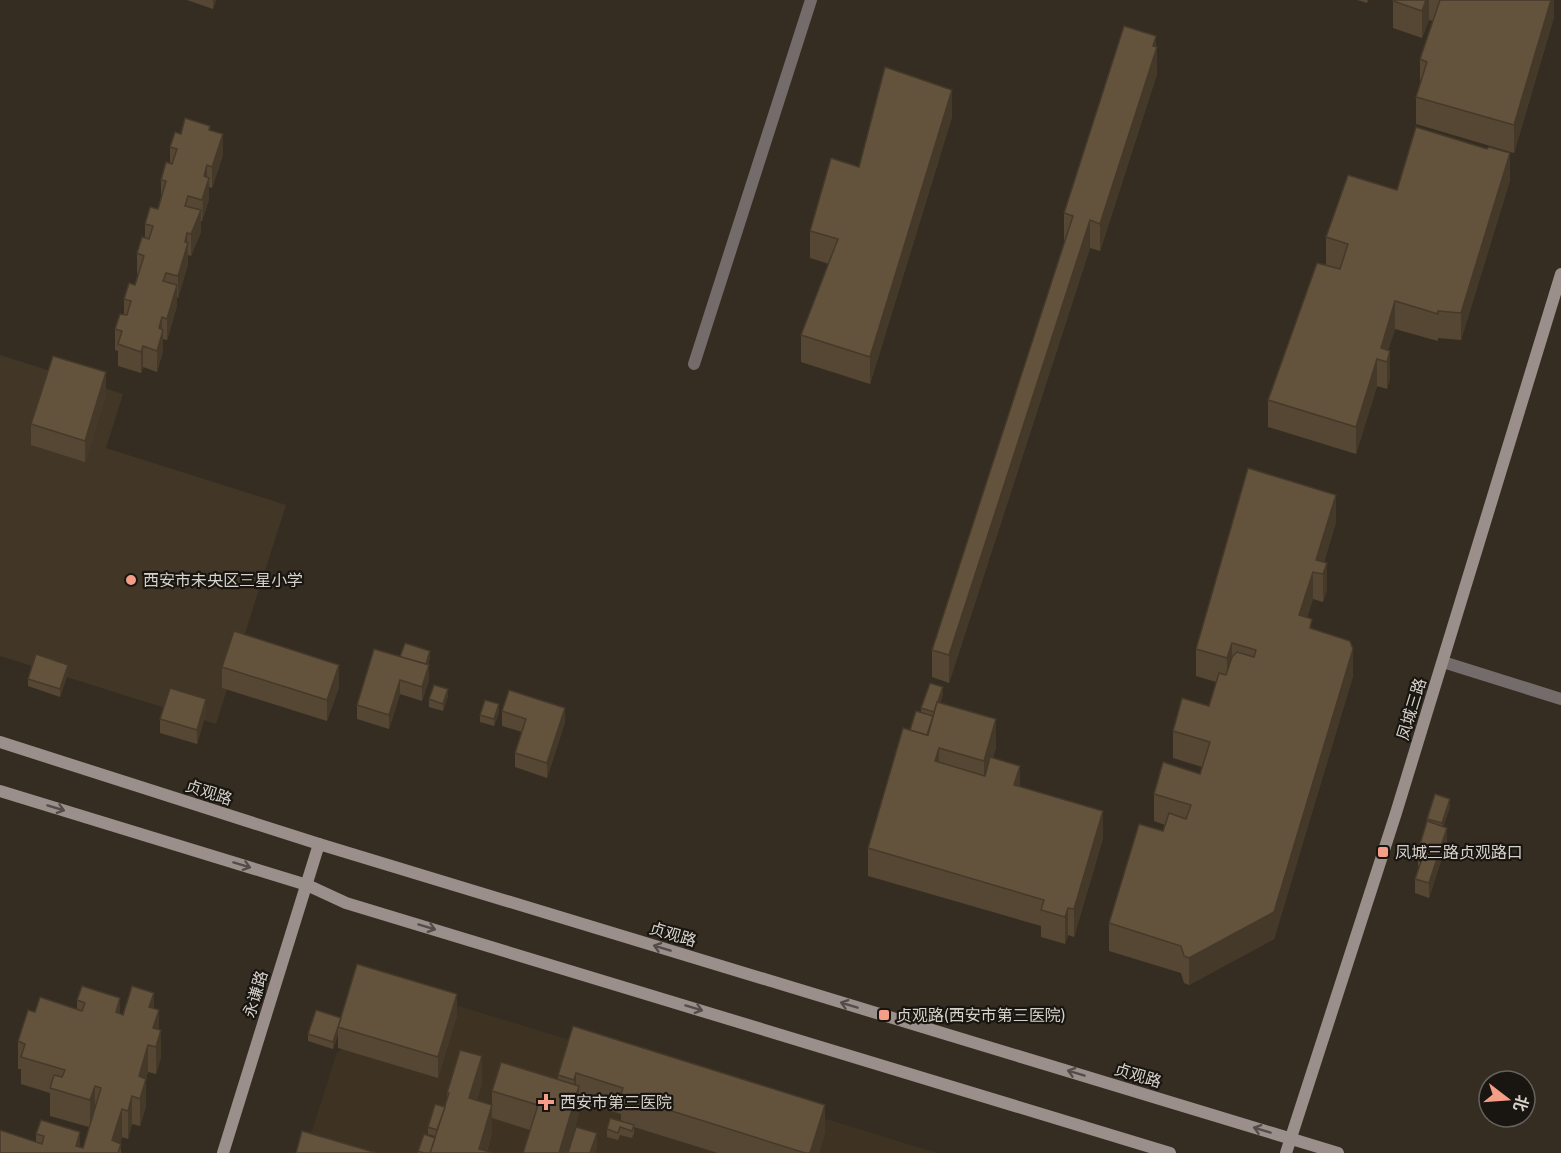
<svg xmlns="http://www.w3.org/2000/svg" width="1561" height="1153" viewBox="0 0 1561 1153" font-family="'Public Sans','Noto Sans SC',sans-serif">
  <rect width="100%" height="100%" fill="#352d22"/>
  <path fill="#3e3322" d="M433,998l504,155h-632l32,-101z"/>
  <path fill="#423727" d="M0,355l123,39 -17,54 180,57 -70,219 -216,-68z"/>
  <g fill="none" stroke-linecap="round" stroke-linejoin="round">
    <g stroke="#736c6a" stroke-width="12">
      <path d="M694,364l117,-364"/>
      <path d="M1443,662l118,37"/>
    </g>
    <g stroke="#9a8f8b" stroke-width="12">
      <path d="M0,742l319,102 1019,309"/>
      <path d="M0,791l307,94 39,18 824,250"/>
      <path d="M223,1153l96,-309"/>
      <path d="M1286,1153l110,-340 165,-539"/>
    </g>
  </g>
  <g fill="#554734">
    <path d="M187,0h29l-3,9z"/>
    <path d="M1357,0h11l-1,3z"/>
    <path d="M1393,0h161v17l-40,136 -98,-29v-27l4,-12v-26l13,-38 -4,-1 -7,18 -29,-10z"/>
    <path d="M1156,46l1,28 -57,177 -10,-3 -141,435 -17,-6v-27l133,-409 -1,-1v-27z"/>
    <path d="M952,117l-82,267 -69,-22v-27l28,-71 -19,-6v-27z"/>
    <path d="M210,130l13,25 -11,33 -3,-1v12l-7,22h-1v11l-10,24 -3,-1v9l-10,34 -1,-1v9l-10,34 -4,-1v12l-6,21 -14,-5 -2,6 -23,-7v-15l-3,-1v-21l9,-14v-16l11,-14 3,-10 -1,-1v-21l8,-15v-14l13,-15 3,-11v-18l9,-17v-16l11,-13z"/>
    <path d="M1510,180l-49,160 -23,-2v3l-43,-12 -7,21 2,28 -3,11 -10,-3 -21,68 -88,-27v-27l72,-131 -14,-4v-28l71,-47z"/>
    <path d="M106,394l-21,68 -54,-17v-21z"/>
    <path d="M1336,522l-12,40 3,28 -4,12 -10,-3 -6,18 5,12 41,47 -79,263 -85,46 -5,-2 -3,-10 -72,-22v-28l54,-92 2,-6 -11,-4v-27l46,-20 2,-7 -29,-9v-27l36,-25 7,-24 -20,-6v-27z"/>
    <path d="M400,657l30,1 -2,7 1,15 -7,21 -22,-7 -11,35 -32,-10v-14z"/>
    <path d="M222,667l117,20 -12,34 -105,-33z"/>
    <path d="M68,673l-8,24 -32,-11v-7z"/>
    <path d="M943,694l-3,9 56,44 -3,11 27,29 83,51 -29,99 -6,-2 -3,9 -24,-7v-11l-173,-50v-28l53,-135v-5z"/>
    <path d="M448,696l-5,15 -14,-4v-8z"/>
    <path d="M502,711l63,11 -18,56 -32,-11v-14l7,-21 -20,-6z"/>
    <path d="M499,712l-5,14 -14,-4v-7z"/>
    <path d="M206,713l-9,31 -37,-11v-14z"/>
    <path d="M1450,807l-7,19 4,16 -18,56 -14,-5v-14l4,-13h-1v-15l9,-29v-3z"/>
    <path d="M77,1000l46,15 31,-6 5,20 2,28 -5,17 -8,-2 -2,7v27l-6,20 -8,-2 -4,15 -6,-2 -2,6 1,10h-121l36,-11v-8l47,14 6,-21 -39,-11v-23l-29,-9v-15h-3v-28l17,-29 42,-2z"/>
    <path d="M457,1015l-19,63 -100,-30v-14l-5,15 -25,-8v-7l33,-16z"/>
    <path d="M573,1026l252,106 -6,21h-101l-84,-26v6l-2,5 -12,-3 -2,5 -11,-3v-8l14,-8v-7l-42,-13v12l-12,40h-44l7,-23 -38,-12v15l-5,18 6,2h-75v-2l17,-13v-2l-7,-2v-7l17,-20 2,-6v-8l35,-9 -6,17 16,4v-14l66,-12v-4z"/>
  </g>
  <g fill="#45392a">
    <path d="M213,0h3l-3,9z"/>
    <path d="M1426,0h3v20l-7,18v-27z"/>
    <path d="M1551,0h3v17l-40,136v-28z"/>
    <path d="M1156,36v15l1,-4v27l-57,177v-27z"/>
    <path d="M952,90v27l-82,267v-27z"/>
    <path d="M223,134v21l-11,33v-21z"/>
    <path d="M1510,153v27l-49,160v-27z"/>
    <path d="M207,165v20l2,-7v21l-7,22 2,-45z"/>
    <path d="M201,210v22l-10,24v-22z"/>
    <path d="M1090,220v28l-141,435v-28z"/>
    <path d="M187,233l1,31 -10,34v-22l7,-34z"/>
    <path d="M177,285v21l-10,34v-21z"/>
    <path d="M1395,301v28l-10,32 -4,-13z"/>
    <path d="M162,317v17l1,-4v21l-6,21v-21l2,-23z"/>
    <path d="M143,346v21l-2,6v-21z"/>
    <path d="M1390,351v27l-3,11v-27z"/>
    <path d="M1377,359v27l-21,68v-27z"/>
    <path d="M106,372v22l-21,68v-21z"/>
    <path d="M1336,495v27l-16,52 -4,-14z"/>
    <path d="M1327,563v27l-4,12v-28z"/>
    <path d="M1313,572v27l-14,43v-27z"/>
    <path d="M1232,643v27l-5,15v-27z"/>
    <path d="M1353,649v27l-79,263 -85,46v-27z"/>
    <path d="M430,651v7l-6,18v-7z"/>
    <path d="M68,665v8l-8,24v-8z"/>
    <path d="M339,665v22l-12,34v-21z"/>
    <path d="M429,665v15l-7,21v-14z"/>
    <path d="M400,680v14l-11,35v-14z"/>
    <path d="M943,687v7l-9,25v-7z"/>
    <path d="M448,689v7l-5,15v-7z"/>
    <path d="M206,699v14l-9,31v-14z"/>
    <path d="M499,704v8l-5,14v-7z"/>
    <path d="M565,708v14l-18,56v-15z"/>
    <path d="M996,719v28l-12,41v-27z"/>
    <path d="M939,748v27l-4,-14z"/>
    <path d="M1020,766v27l-6,-8z"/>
    <path d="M1450,799v8l-8,24v-8z"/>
    <path d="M1103,811v27l-29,99v-28z"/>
    <path d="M1447,828v14l-18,56v-15z"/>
    <path d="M1068,908v27l-3,9v-27z"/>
    <path d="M154,993v28l-5,-14z"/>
    <path d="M457,994v21l-19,63v-21z"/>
    <path d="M120,998v27l-4,-13z"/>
    <path d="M159,1010v27l2,-7v27l-5,17v-27l-3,-19z"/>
    <path d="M341,1018l-3,9v7l-5,15v-7z"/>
    <path d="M148,1045v27l-8,26 -1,-22z"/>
    <path d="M482,1056v28l-13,42v-28z"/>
    <path d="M576,1073v23l3,-10v27l-12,40h-8l15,-50v-23z"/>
    <path d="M146,1079v27l-6,20v-27z"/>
    <path d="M95,1086v28l-5,14v-28z"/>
    <path d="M132,1096v28l-4,15v-28z"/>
    <path d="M492,1105v28l-6,20 -7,-4z"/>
    <path d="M825,1105v27l-6,21h-9z"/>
    <path d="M122,1109v28l-5,16 -5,-13z"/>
    <path d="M80,1132v21l-4,-7z"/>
    <path d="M597,1133v15l-2,5h-5z"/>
  </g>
  <g fill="#63523c" stroke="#45392a" stroke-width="1.5">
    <path d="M1393,0h33l-4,11 -29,-10z"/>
    <path d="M1440,0h111l-37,125 -98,-28 11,-35 -7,-3z"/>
    <path d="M1124,26l32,10 -3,10 4,1 -57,177 -10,-4 -141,435 -17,-5 141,-434 -9,-3z"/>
    <path d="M885,67l67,23 -82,267 -69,-22 37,-96 -28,-8 21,-73 28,9z"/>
    <path d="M185,118l25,8 -1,4 14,4 -11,33 -5,-2 -3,11 5,2 -7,22 -14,-4 -3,10 16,4 -10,24 -4,-1 -2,9 3,1 -10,33 -12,-3 -3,8 14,4 -10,34 -5,-2 -3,11 4,2 -6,21 -14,-5 -2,6 -23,-8 4,-13 -7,-2 5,-15 7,1 4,-14 -7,-2 5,-16 6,2 9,-29 -7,-3 5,-16 7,2 4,-13 -8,-2 5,-17 8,2 8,-28 -5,-1 5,-18 6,2 5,-15 -7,-2 5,-15 6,2z"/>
    <path d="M1416,127l71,22 2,-2 21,6 -49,160 -23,-2v3l-43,-13 -14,47 9,3 -3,11 -10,-3 -21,68 -88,-27 49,-137 23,6 8,-25 -22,-7 22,-62 49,15z"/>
    <path d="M53,356l53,16 -21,69 -54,-17z"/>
    <path d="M1248,468l88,27 -20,65 11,3 -4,11 -10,-2 -14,43 13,4 -2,9 40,13 3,8 -79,263 -85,46 -5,-2 -3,-10 -72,-23 30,-99 24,7 6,-18 17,6 5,-14 -37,-11 9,-32 37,12 10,-32 -37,-11 9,-33 27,8 10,-33 7,2 6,-18 5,-5 17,5 2,-7 -24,-7 -5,15 -31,-9z"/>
    <path d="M234,631l105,34 -12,35 -105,-33z"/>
    <path d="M405,643l25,8 -4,13 -26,-7z"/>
    <path d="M374,649l55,16 -7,22 -22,-7 -11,35 -32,-10z"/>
    <path d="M36,654l32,11 -8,24 -32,-10z"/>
    <path d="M930,683l13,4 -9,25 -13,-4z"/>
    <path d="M434,685l14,4 -5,15 -14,-5z"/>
    <path d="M170,688l36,11 -9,31 -37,-11z"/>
    <path d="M509,690l56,18 -18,55 -32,-10 11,-34 -24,-8z"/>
    <path d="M485,700l14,4 -5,15 -14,-4z"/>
    <path d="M937,702l59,17 -12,42 -45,-13 -4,13 50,15 5,-19 30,9 -6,19 89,26 -29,98 -6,-1 -3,9 -24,-7 3,-10 -176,-52 35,-120 25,7z"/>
    <path d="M916,711l17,5 -6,19 -17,-5z"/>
    <path d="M1435,794l15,5 -8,24 -15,-4z"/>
    <path d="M1427,821l20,7 -18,55 -14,-4 9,-26 -6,-2z"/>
    <path d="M357,964l100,30 -19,63 -100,-30z"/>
    <path d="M82,986l38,12 -4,14 7,3 9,-29 22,7 -5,14 10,3 -6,18 8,2 -5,17 -8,-2 -9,31 7,3 -6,20 -8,-3 -4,15 -6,-2 -10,31 9,4 -3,9h-118v-23l42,14 2,-8 -8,-2 5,-14 39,12 -4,14 7,2 18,-60 -6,-2 -5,14 -40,-12 4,-13 8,2 3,-7 -44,-13 4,-13 -7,-3 10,-31 7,2 5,-15 42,14 3,-8 -8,-3z"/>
    <path d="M316,1010l25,8 -8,24 -25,-8z"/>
    <path d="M573,1026l252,79 -15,48h-5l-184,-58 2,-7 -47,-15 -2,7 -16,-5z"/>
    <path d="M460,1050l22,6 -13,42 23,7 -13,44 14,4h-63l19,-60h-2z"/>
    <path d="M501,1062l78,24 -20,67h-36l15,-48 -46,-14z"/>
    <path d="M435,1104l10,3 -8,23 -9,-3z"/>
    <path d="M610,1118l24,7 -2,6 -12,-4 -2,6 -11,-4z"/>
    <path d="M576,1127l21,6 -7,20h-22z"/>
    <path d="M302,1131l75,22h-81z"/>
    <path d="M424,1134l11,4 -5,15h-6l-6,-2z"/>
  </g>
  <defs><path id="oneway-shaft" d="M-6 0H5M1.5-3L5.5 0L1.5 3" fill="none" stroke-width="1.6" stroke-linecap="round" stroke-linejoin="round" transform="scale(1.5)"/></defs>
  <g stroke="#534c48">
    <use href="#oneway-shaft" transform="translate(56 808) rotate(17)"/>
    <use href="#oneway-shaft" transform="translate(242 865) rotate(17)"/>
    <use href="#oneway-shaft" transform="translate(427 927) rotate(17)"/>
    <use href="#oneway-shaft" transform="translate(662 948) rotate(-163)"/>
    <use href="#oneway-shaft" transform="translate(849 1005) rotate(-163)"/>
    <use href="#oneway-shaft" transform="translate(694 1008) rotate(17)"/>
    <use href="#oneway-shaft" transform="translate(1076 1073) rotate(-163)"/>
    <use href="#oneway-shaft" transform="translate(1262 1130) rotate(-163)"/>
  </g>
  <g fill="#f49e88" stroke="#191611" stroke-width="2">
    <circle cx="131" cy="580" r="6"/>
    <rect x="1377" y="846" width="12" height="12" rx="3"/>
    <rect x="878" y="1009" width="12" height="12" rx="3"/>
    <path d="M543 1093h6v6h6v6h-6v6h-6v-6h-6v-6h6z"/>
  </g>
  <g text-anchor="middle" stroke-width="4.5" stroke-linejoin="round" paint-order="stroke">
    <g font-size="16" fill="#d6d1ca" stroke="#191611" text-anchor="start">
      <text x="143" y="586">西安市未央区三星小学</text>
      <text x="1395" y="858">凤城三路贞观路口</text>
      <text x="896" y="1021">贞观路(西安市第三医院)</text>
      <text x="560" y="1108">西安市第三医院</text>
    </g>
    <g font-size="16" fill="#d6d1ca" stroke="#191611">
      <text transform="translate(1411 709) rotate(-73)" y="6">凤城三路</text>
      <text transform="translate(209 792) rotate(18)" y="6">贞观路</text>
      <text transform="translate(673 934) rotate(17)" y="6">贞观路</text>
      <text transform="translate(255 994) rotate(-73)" y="6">永谦路</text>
      <text transform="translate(1138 1075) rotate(17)" y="6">贞观路</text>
    </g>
  </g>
  <g transform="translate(1507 1099) rotate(107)"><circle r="28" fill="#191611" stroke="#65615b" stroke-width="1.5"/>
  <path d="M0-4.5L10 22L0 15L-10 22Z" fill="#f49e88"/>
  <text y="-9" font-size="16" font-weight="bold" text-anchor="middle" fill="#d6d1ca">北</text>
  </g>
</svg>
